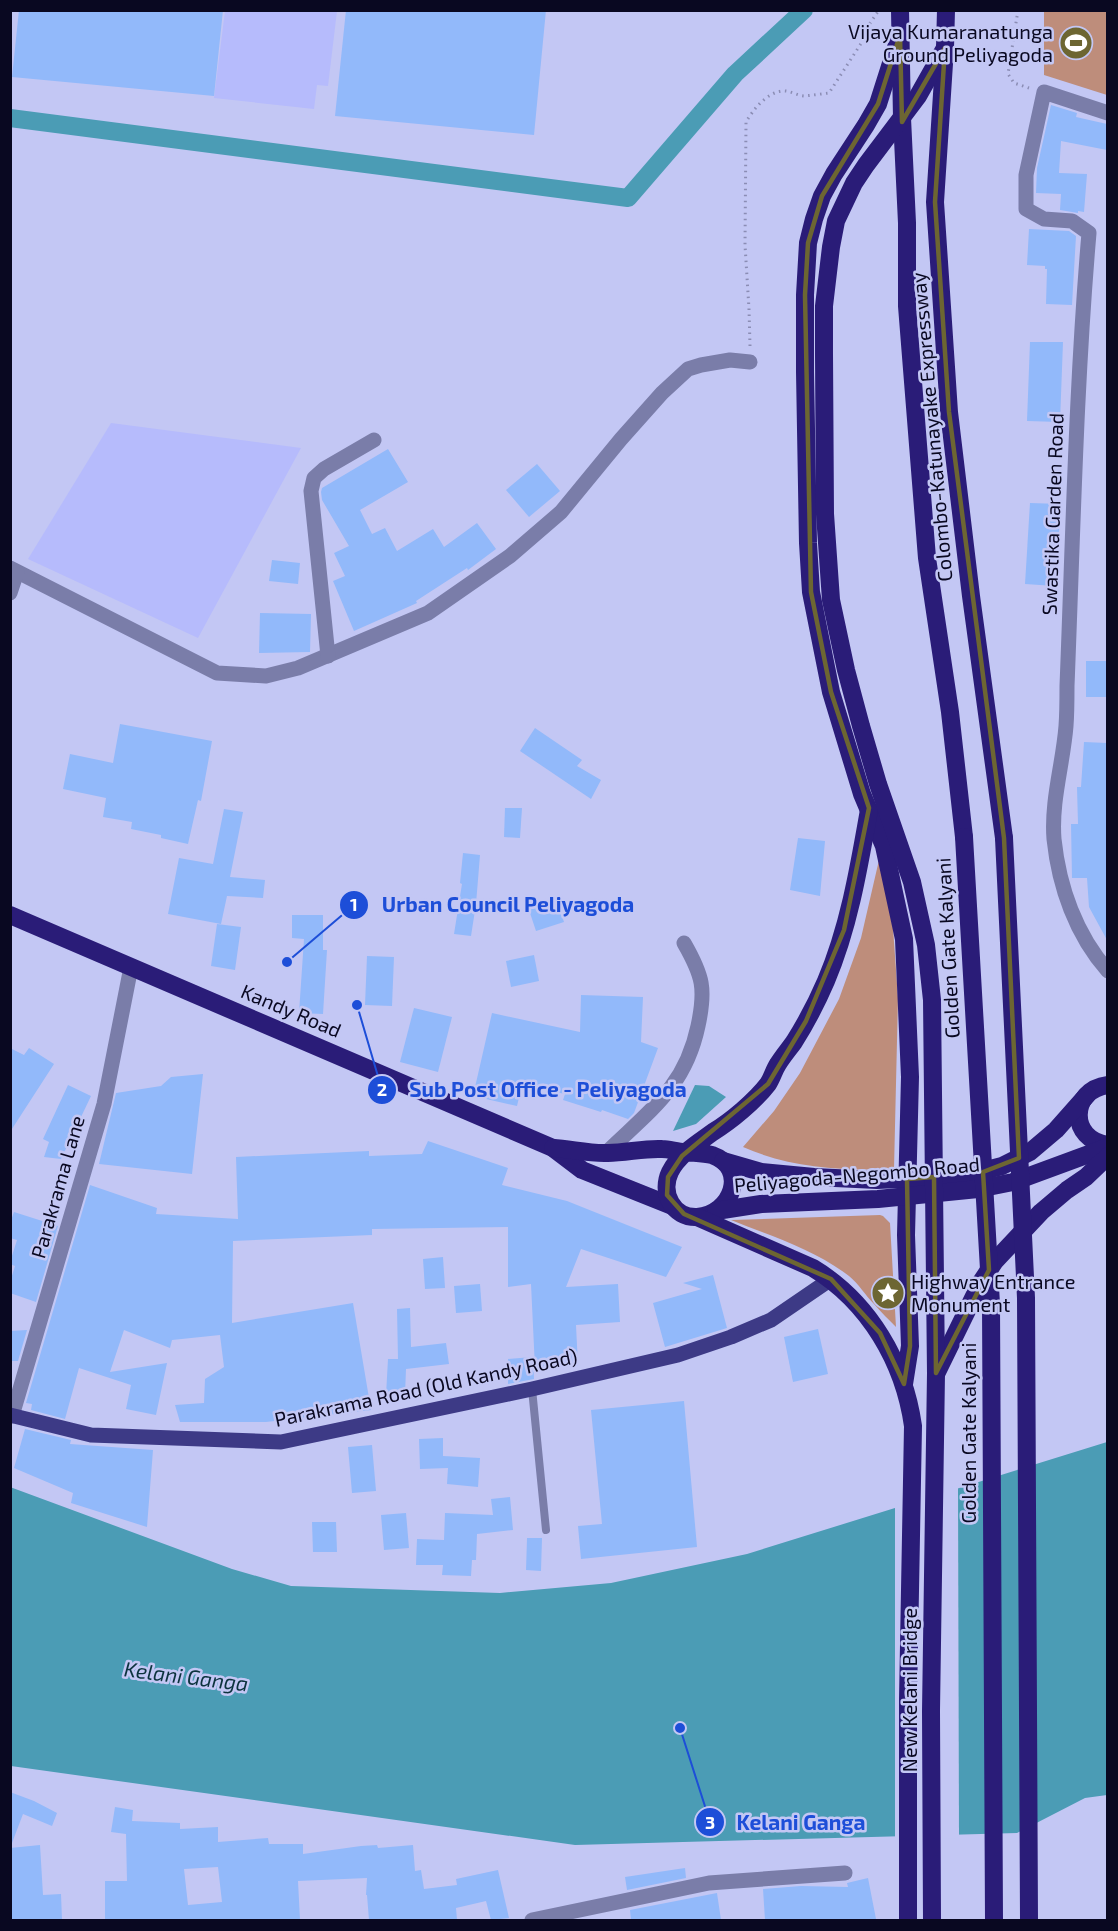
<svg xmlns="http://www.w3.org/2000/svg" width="1118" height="1931" viewBox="0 0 1118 1931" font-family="'Exo 2',sans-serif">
  <rect width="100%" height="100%" fill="#c3c7f4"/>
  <g fill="#b6bbfc">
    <path d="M225,11h112l-9,75 -11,-1 -3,24 -100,-11z"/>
    <path d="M111,423l190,25 -103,190 -170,-79z"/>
  </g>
  <g fill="#be8d7b">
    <path d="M1044,11h63v84l-63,-20z"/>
    <path d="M879,860l14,68 5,70 -4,171c-52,2 -104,-1 -151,-22l31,-36 26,-38 39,-74 22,-61z"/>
    <path d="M880,1215l3,1 7,7 6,104c-7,-7 -15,-15 -22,-23 -9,-9 -15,-20 -25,-28 -35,-27 -78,-40 -118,-56z"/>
  </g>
  <g fill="#4b9cb5">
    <path d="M695,1085l14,1 17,11 -30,27 -23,7z"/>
    <path d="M1107,1442v353l-22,3 -68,35 -442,12 -564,-79 -1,-279 222,82 59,17 209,7 111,-10 136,-29z"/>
  </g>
  <path fill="#c3c7f4" d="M958,1485l1,353 -64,1v-334z"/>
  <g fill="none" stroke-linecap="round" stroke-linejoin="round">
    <path stroke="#4b9cb5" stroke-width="18" d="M10,118l618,80 107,-124 69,-64"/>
  </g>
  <g fill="#92b9fa" fill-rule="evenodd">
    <path d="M19,10h204l-9,86 -202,-19z"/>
    <path d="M346,10h200l-12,125 -199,-19z"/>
    <path d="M1051,105l26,8 -1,4 31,7v26l-46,-9 -2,32 28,1 -3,38 -6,-1v2l-18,-3 1,-16 -25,-1 1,-25z"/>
    <path d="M1029,229l40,2 7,5 -4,69 -26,-1 1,-35h-2v-3l-18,-1z"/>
    <path d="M1030,342h33l-3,80 -33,-1z"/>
    <path d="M388,449l20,33 -48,28 12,24 13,-6 12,23 36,-22 11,18 33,-24 19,26 -28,21 -1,-2 -51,33 1,2 -63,28 -21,-50 12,-5 -11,-23 15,-7 -27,-46 -1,-8 1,-4z"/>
    <path d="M537,464l23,27 -31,26 -23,-27z"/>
    <path d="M1030,503l31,1 -6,82 -30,-2z"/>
    <path d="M272,560l28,3 -2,21 -29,-3z"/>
    <path d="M260,613l51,1 -1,38 -51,1z"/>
    <rect x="1086" y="661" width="21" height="36"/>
    <path d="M120,724l92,17 -11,60 -3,-1 -10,44 -27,-6v-3l-30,-6 1,-7 -29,-5 3,-19 -43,-9 7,-35 43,9z"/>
    <path d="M535,728l47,32 -5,6 24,14 -10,19 -71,-48z"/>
    <path d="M1084,742l23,1v197l-18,-33 -2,-29h-15l-1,-54h7l-1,-37h4z"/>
    <path d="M505,808h17l-2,30 -16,-1z"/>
    <path d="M224,809l19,3 -13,65 35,3 -2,18 -36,-2 -6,28 -53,-10 11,-56 34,6z"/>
    <path d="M798,838l27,3 -5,55 -30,-6z"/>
    <path d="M463,853l17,2 -4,49 -5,32 -17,-2 8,-50 -2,-1z"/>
    <path d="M556,898l8,24 -28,9 -8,-24z"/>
    <path d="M292,915h31v35h4l-4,64 -24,-1 5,-74 -12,-1z"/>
    <path d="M217,924l24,3 -6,43 -24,-4z"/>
    <path d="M534,955l5,26 -28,6 -5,-26z"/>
    <path d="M367,956l27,1 -2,49 -27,-1z"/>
    <path d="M581,995l62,2 -2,45 17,6 -24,65 -6,6 -26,-9 -1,2 -38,-12 2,-6 -43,-9 -5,21 -44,-10 19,-83 88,19z"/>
    <path d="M414,1008l38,9 -14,55 -38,-10z"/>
    <path d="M10,1048l14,7 5,-7 25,16 -44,68z"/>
    <path d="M203,1074l-11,100 -93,-10 17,-71 45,-7 10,-9z"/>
    <path d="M68,1085l23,11 -30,63 -17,-2 5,-15 -6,-3z"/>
    <path d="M428,1141l80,27 -6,17 65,16 115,46 -16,30 -85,-28 -15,38 52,-3 2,38 -44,3 2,41 -43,2 -4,-84 -23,3v-60l-136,2v6l-139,6 -1,82 121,-20 18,107 -105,12h-86l-5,-17 29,-2 1,-24 19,-12 -4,-32 -48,5 -2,8 -46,-18 -14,42 57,-9 -11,52 -30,-6 5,-24 -52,-17 -14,51 -34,-9 1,-6 -6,-1 64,-218 67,23 -1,6 82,5 -2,-62 133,-6v5l53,-2z"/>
    <path d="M14,1212l44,14 -22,76 -26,-9v-11l5,-16 -5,-2v-2l7,-22 -7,-2v-15z"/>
    <path d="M443,1257l2,31 -20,1 -2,-30z"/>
    <path d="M713,1275l14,53 -62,19 -12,-44 49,-14 -19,-6z"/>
    <path d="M480,1284l2,27 -26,2 -2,-27z"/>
    <path d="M410,1308l1,39 35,-4 3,21 -43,5 -1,26h-19l2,-36h10l-1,-50z"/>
    <path d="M818,1329l10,45 -35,8 -9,-45z"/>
    <path d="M27,1330l-9,31h-8v-30z"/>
    <path d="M533,1357l1,22 -26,5v-25z"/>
    <path d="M684,1401l13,146 -116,12 -3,-33 24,-2 -11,-114z"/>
    <path d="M25,1429l46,11 -1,4 83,6 -6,77 -76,-24 2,-10 -59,-25z"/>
    <path d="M443,1438v18l37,2 -2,29 -31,-3 1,-16 -28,1 -1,-30z"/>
    <path d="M372,1445l4,46 -24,2 -4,-46z"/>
    <path d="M510,1497l3,33 -36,4 -1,26h-4l-1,16 -29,-1 1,-10h-27l1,-26 27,1 1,-27 48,2 -2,-16z"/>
    <path d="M406,1513l3,35 -25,2 -3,-35z"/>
    <path d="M312,1522h24l1,30h-24z"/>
    <path d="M527,1538h15l-1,33 -15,-1z"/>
    <path d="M10,1792l24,9 23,12 -5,13 -29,-12 -11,29 -2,-1z"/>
    <path d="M115,1807l18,3 -1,11 48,2v6l38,-2v15l50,-4 1,6h34v10l58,-8 16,-1 1,3 35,-3 2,26 6,-1 3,19 33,-4 -1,-6 42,-9 11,48 -18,2 -5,-19 -30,7 1,12h-88l-2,-25h-1l1,-17 -69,3 2,39h-195v-39h22l-1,-47 -15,-2zM218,1867l4,35 -34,3 -4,-36z"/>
    <path d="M40,1845l3,50 18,-1 1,26h-52v-72z"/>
    <path d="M685,1868l1,10 -59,12 -2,-13z"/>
    <path d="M868,1878l8,41 -8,1h-103l-2,-31 38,-3 47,1 -1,-4z"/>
    <path d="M717,1893l4,27h-90l-1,-10z"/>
  </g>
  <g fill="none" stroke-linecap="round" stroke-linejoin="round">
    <g stroke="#8b8db4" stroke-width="3" stroke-dasharray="1.5 4.5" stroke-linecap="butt">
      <path d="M1018,10l-10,64 6,9 15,5"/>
      <path d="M750,346l-1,-37 -4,-64 1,-123c7,-12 20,-29 36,-31 8,-1 15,5 23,5 8,-1 16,-2 24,-3l33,-51 4,-13 13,-19"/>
    </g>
    <path stroke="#7a7da9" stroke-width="8" d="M532,1389l14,141"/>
    <g stroke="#7a7da9" stroke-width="15">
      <path d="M1108,113l-64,-21 -18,83v34l18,10 28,2 17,12c-13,151 -16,302 -22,453 0,13 0,27 -1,40 -3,38 -15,75 -12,113 5,48 22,96 54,132"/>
      <path d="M10,568l207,105 49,3 32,-8 130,-55 82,-57 51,-44 60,-73 41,-46 26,-24 13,-4 29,-5 20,2"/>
      <path d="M10,593l7,-21"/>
      <path d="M328,656l-17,-165 3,-13 10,-9 50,-29"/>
      <path d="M606,1153c43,-42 79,-65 92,-127 8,-37 5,-50 -14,-83"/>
      <path d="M12,1416l92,-312 27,-137"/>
      <path d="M532,1920l177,-37 136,-10"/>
    </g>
    <path stroke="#3d3a86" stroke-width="15" d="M10,1415l81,20 190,7 251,-53 146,-34 53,-18 40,-17 60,-41"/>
    <g stroke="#2a1c78" stroke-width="18">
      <path d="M900,10l2,108 5,105v83l20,252 23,154 14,125"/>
      <path d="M946,10l-1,38 -10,154 14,210 22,184 33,242"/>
      <path d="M900,35l-22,69 -12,21 -32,49 -12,22 -8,23 -6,24 -3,52v77l3,171 3,49 20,100 31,102 22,52 20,93 6,138 -4,158 4,111 -6,38"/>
      <path d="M10,915l543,233 29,22 90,36"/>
      <path d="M1108,1085c-39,5 -39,55 0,60"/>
      <path d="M553,1148c18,1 37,6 55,5 18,0 36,-5 54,-4 8,0 15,3 23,3 8,1 18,1 27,3 37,13 20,60 -15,62 -24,1 -37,-24 -27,-45 9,-18 28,-29 43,-40 18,-11 42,-31 55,-48 4,-6 6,-14 10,-20 5,-8 11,-15 16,-22 12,-19 23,-40 32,-61 23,-54 33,-114 43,-171"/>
      <path d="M723,1161l38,11 53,5 63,3 86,-4 39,-10 28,-14 26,-22 31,-35"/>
      <path d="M716,1211l45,-7 117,-5 100,-10 35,-7 95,-35"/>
      <path d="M697,1217l116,51c56,34 91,94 100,158l-5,274v220"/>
      <path d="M937,1372l44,-90 14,-21 46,-49 26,-22 19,-13 22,-21"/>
      <path d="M932,1920l-1,-209 5,-338 -4,-373 -6,-55 -14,-63 -34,-98 -17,-58 -15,-56 -15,-70 -6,-86 -1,-160v-48l7,-59 5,-26 18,-38 12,-18 52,-69 27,-48"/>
    </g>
    <g stroke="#2a1c78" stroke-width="18">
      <path d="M964,837l27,467 3,616"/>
      <path d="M1004,838l22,460 3,622"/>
    </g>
  </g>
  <path fill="none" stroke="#6d6632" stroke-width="4.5" stroke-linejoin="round" d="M900,35l2,87 43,-74 -10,154 14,210 55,426 15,320 -36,14 6,98 -53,103 -2,-196 -27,2 3,167 -6,38 -24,-51 -49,-54 -147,-65 -17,-19 1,-18 14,-21 86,-72 38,-63 38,-91 25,-122 -38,-116 -20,-100 -6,-297 3,-52 14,-47 56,-92z"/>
  <defs>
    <symbol id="stadium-disc" viewBox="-11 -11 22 22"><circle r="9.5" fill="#6d6632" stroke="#c3c7f4"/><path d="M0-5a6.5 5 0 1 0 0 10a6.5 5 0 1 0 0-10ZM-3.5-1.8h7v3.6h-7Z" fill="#fff"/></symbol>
    <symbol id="sight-disc" viewBox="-11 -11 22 22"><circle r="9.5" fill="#6d6632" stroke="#c3c7f4"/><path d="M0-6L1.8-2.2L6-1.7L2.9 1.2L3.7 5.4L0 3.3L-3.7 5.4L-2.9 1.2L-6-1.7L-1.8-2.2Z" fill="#fff"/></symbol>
  </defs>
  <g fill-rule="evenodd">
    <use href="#stadium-disc" x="1057" y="24" width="38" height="38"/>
    <use href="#sight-disc" x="869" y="1274" width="38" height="38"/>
  </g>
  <g text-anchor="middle" stroke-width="5" stroke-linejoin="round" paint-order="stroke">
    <g font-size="20" fill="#090821" stroke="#c3c7f4" text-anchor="end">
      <text x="1053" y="39">Vijaya Kumaranatunga<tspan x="1053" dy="23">Ground Peliyagoda</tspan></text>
      <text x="911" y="1289" text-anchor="start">Highway Entrance<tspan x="911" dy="23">Monument</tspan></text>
    </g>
    <g font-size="20" fill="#090821" stroke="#c3c7f4">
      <text transform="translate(932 427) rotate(-95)" y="7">Colombo-Katunayake Expressway</text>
      <text transform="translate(1053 514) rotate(-88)" y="7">Swastika Garden Road</text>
      <text transform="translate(948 948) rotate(-93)" y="7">Golden Gate Kalyani</text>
      <text transform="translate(291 1011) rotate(23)" y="7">Kandy Road</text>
      <text transform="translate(857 1175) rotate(-5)" y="7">Peliyagoda-Negombo Road</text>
      <text transform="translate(58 1187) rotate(-74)" y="7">Parakrama Lane</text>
      <text transform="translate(426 1388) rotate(-12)" y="7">Parakrama Road (Old Kandy Road)</text>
      <text transform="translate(969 1433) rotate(-90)" y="7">Golden Gate Kalyani</text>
      <text transform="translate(910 1690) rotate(-90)" y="7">New Kelani Bridge</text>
    </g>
    <g font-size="21" font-style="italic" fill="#0c333e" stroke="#c3c7f4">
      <text transform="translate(186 1677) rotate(7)" y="7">Kelani Ganga</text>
    </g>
  </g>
  <path fill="none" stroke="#1d4ed8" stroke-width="2" d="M287 962L354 905M357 1005L382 1090M680 1728L710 1822"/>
  <g fill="#1d4ed8" stroke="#c3c7f4" stroke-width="2">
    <circle cx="287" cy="962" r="6"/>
    <circle cx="357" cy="1005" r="6"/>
    <circle cx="680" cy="1728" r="6"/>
    <circle cx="354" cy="905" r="15"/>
    <circle cx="382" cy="1090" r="15"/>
    <circle cx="710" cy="1822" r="15"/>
  </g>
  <g font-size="18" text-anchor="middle" font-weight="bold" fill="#fff">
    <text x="354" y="911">1</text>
    <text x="382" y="1096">2</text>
    <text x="710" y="1829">3</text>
  </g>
  <g font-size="21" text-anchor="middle" font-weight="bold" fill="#1d4ed8" stroke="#c3c7f4" stroke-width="5" stroke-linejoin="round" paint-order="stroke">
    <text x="508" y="912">Urban Council Peliyagoda</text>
    <text x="548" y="1097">Sub Post Office - Peliyagoda</text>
    <text x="801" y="1830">Kelani Ganga</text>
  </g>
  <rect width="1118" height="1931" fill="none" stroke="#090821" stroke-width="24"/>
</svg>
